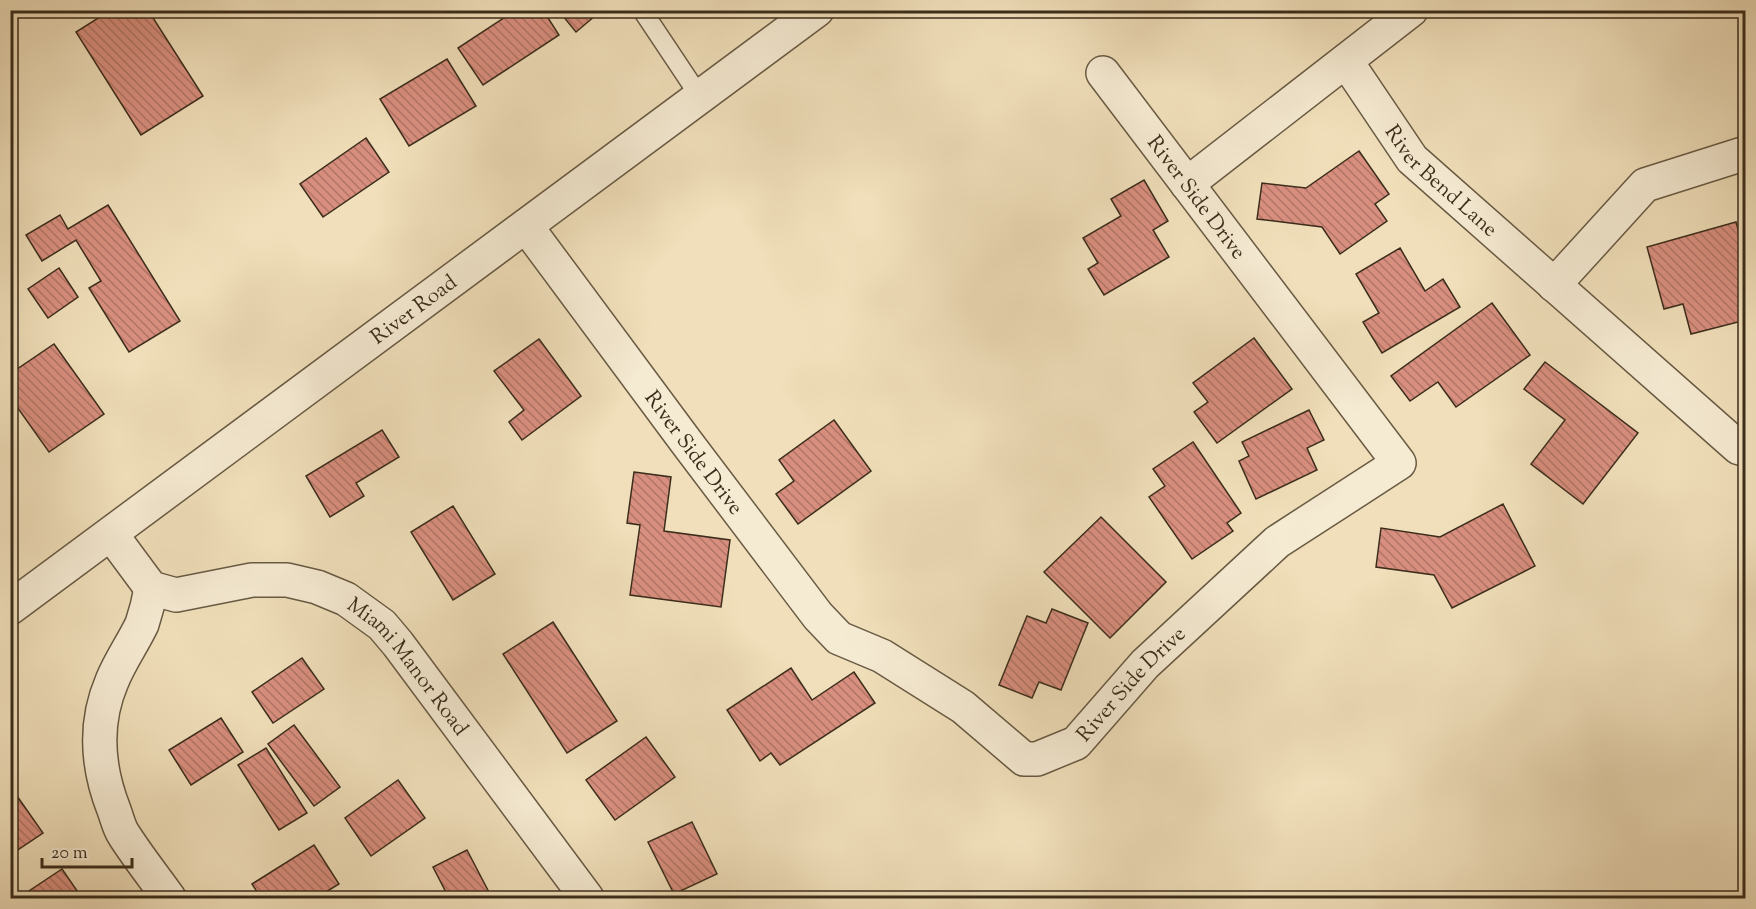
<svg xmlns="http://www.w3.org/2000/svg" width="1756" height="909" viewBox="0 0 1756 909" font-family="'Sorts Mill Goudy',serif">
  <defs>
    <pattern id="building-back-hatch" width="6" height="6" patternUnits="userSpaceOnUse" patternTransform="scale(1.5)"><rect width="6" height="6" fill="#d98f7f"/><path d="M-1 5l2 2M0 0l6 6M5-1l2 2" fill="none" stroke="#b17567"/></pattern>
  </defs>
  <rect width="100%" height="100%" fill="#f0dfba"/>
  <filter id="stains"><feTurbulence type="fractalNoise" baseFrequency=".00333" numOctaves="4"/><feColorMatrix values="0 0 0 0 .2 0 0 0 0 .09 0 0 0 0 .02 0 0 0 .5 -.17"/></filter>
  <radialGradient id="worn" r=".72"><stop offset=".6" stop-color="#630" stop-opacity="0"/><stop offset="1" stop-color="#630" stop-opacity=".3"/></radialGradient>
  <g fill="url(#building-back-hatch)" stroke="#3b2d1b" stroke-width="1.5">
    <path d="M111,10h37l55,86 -62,39 -65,-103z"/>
    <path d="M516,10h27l16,25 -76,50 -25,-37z"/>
    <path d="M558,10h44l-26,22z"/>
    <path d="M447,59l29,47 -67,40 -29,-47z"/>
    <path d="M366,138l23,34 -66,45 -23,-33z"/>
    <path d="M1359,151l30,43 -14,10 12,17 -47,33 -18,-27 -65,-8 5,-36 44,5z"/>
    <path d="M1144,180l24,41 -15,9 16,27 -65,38 -16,-26 10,-6 -15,-25 38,-22 -10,-17z"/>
    <path d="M108,205l72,116 -51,31 -40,-64 12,-7 -25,-41 -34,21 -16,-26 34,-20 8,14z"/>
    <path d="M1736,222l10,36v62l-55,14 -8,-30 -19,5 -17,-62z"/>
    <path d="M1400,248l25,43 18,-12 17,28 -78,46 -19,-31 16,-9 -23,-39z"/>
    <path d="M59,268l19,29 -30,21 -20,-29z"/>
    <path d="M1492,303l38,52 -74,52 -18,-25 -28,19 -19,-25z"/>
    <path d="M1254,338l38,51 -75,54 -23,-31 14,-10 -15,-19z"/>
    <path d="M539,339l42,57 -59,44 -13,-18 15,-12 -30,-39z"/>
    <path d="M54,344l50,70 -55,38 -39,-55v-23z"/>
    <path d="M1545,362l93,71 -55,71 -52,-40 34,-44 -41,-31z"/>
    <path d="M1309,410l15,30 -17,8 10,22 -61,29 -17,-38 10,-5 -7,-14z"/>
    <path d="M834,420l37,51 -73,53 -22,-30 18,-13 -15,-21z"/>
    <path d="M382,430l17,27 -43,26 8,13 -34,21 -24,-41z"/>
    <path d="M1193,442l48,71 -14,10 6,8 -41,28 -43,-62 16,-11 -12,-17z"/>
    <path d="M634,472l37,5 -7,54 66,9 -9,67 -91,-12 10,-70 -13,-2z"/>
    <path d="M1503,504l32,62 -83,42 -18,-33 -58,-8 5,-39 59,9z"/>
    <path d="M453,506l42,68 -42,26 -42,-68z"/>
    <path d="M1101,517l65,65 -56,56 -66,-66z"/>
    <path d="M1052,609l36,14 -27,67 -22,-8 -7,16 -33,-13 28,-69 19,7z"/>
    <path d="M553,622l64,99 -50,32 -64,-99z"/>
    <path d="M302,658l22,31 -51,34 -21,-31z"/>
    <path d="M791,668l21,32 42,-28 21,31 -95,62 -9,-12 -11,8 -33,-51z"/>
    <path d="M221,718l22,34 -52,33 -22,-35z"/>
    <path d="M294,725l46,62 -26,19 -46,-62z"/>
    <path d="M646,737l29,40 -60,43 -29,-40z"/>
    <path d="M266,748l41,65 -28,17 -41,-65z"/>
    <path d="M398,780l27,38 -54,38 -26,-38z"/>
    <path d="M10,786l33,47 -33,22z"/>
    <path d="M692,822l25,52 -43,20 -26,-52z"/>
    <path d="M314,845l25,39 -23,14h-55l-9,-14z"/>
    <path d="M467,850l25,48h-43l-16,-31z"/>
    <path d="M62,869l20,29h-48l-5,-7z"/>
  </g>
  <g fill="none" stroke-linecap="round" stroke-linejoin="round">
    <defs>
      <path id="service" d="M642,10l58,87"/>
      <g id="minor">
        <path id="s1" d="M1346,61l66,98 327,289 7,1"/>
        <path d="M1187,184l224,-174"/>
        <path id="s2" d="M526,226l161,217 131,173 21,22 43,18 81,51 61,52h13l39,-16 69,-79 132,-122 122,-79 -296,-390"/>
        <path d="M1554,285l91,-100 101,-32"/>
        <path id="s3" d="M111,534l40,54 25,7 76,-15h35l30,7 29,12 36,26 16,19 189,254"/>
        <path d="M151,588c-2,12 -5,24 -9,36 -9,19 -22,37 -30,57 -18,42 -15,86 2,129 3,8 5,18 10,25 14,22 30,42 45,63"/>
      </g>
      <g id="tertiary">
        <path id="s4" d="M10,608l807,-598"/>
      </g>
    </defs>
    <use href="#service" stroke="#685a43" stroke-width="21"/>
    <use href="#minor" stroke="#685a43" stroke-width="36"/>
    <use href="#tertiary" stroke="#685a43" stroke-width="36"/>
    <use href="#service" stroke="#f5ead2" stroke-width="18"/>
    <use href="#minor" stroke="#f5ead2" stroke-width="33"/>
    <use href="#tertiary" stroke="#f5ead2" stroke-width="33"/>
  </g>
  <g text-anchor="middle" stroke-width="5" stroke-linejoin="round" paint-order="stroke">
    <g font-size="21" fill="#3b2d1b" stroke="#f5ead2">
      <text dy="7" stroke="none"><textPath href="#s1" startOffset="154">River Bend Lane</textPath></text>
      <text transform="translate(1197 197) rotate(53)" y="7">River Side Drive</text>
      <text dy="7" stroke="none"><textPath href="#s4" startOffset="502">River Road</textPath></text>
      <text dy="7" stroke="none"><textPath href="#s2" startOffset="282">River Side Drive</textPath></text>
      <text dy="7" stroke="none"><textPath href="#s3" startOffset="360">Miami Manor Road</textPath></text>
      <text dy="7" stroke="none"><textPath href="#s2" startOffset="876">River Side Drive</textPath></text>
    </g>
  </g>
  <rect width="1756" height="909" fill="none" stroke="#f0dfba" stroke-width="36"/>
  <rect x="12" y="12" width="1732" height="885" fill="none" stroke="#3b2d1b" stroke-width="3"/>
  <rect x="18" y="18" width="1720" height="873" fill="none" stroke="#3b2d1b" stroke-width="1.5"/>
  <path d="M42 858v9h90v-9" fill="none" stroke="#3b2d1b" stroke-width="3"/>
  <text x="51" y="858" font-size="18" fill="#3b2d1b" stroke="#f5ead2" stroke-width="4.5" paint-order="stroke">20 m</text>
  <rect width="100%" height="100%" filter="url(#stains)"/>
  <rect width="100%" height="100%" fill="url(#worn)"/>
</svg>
